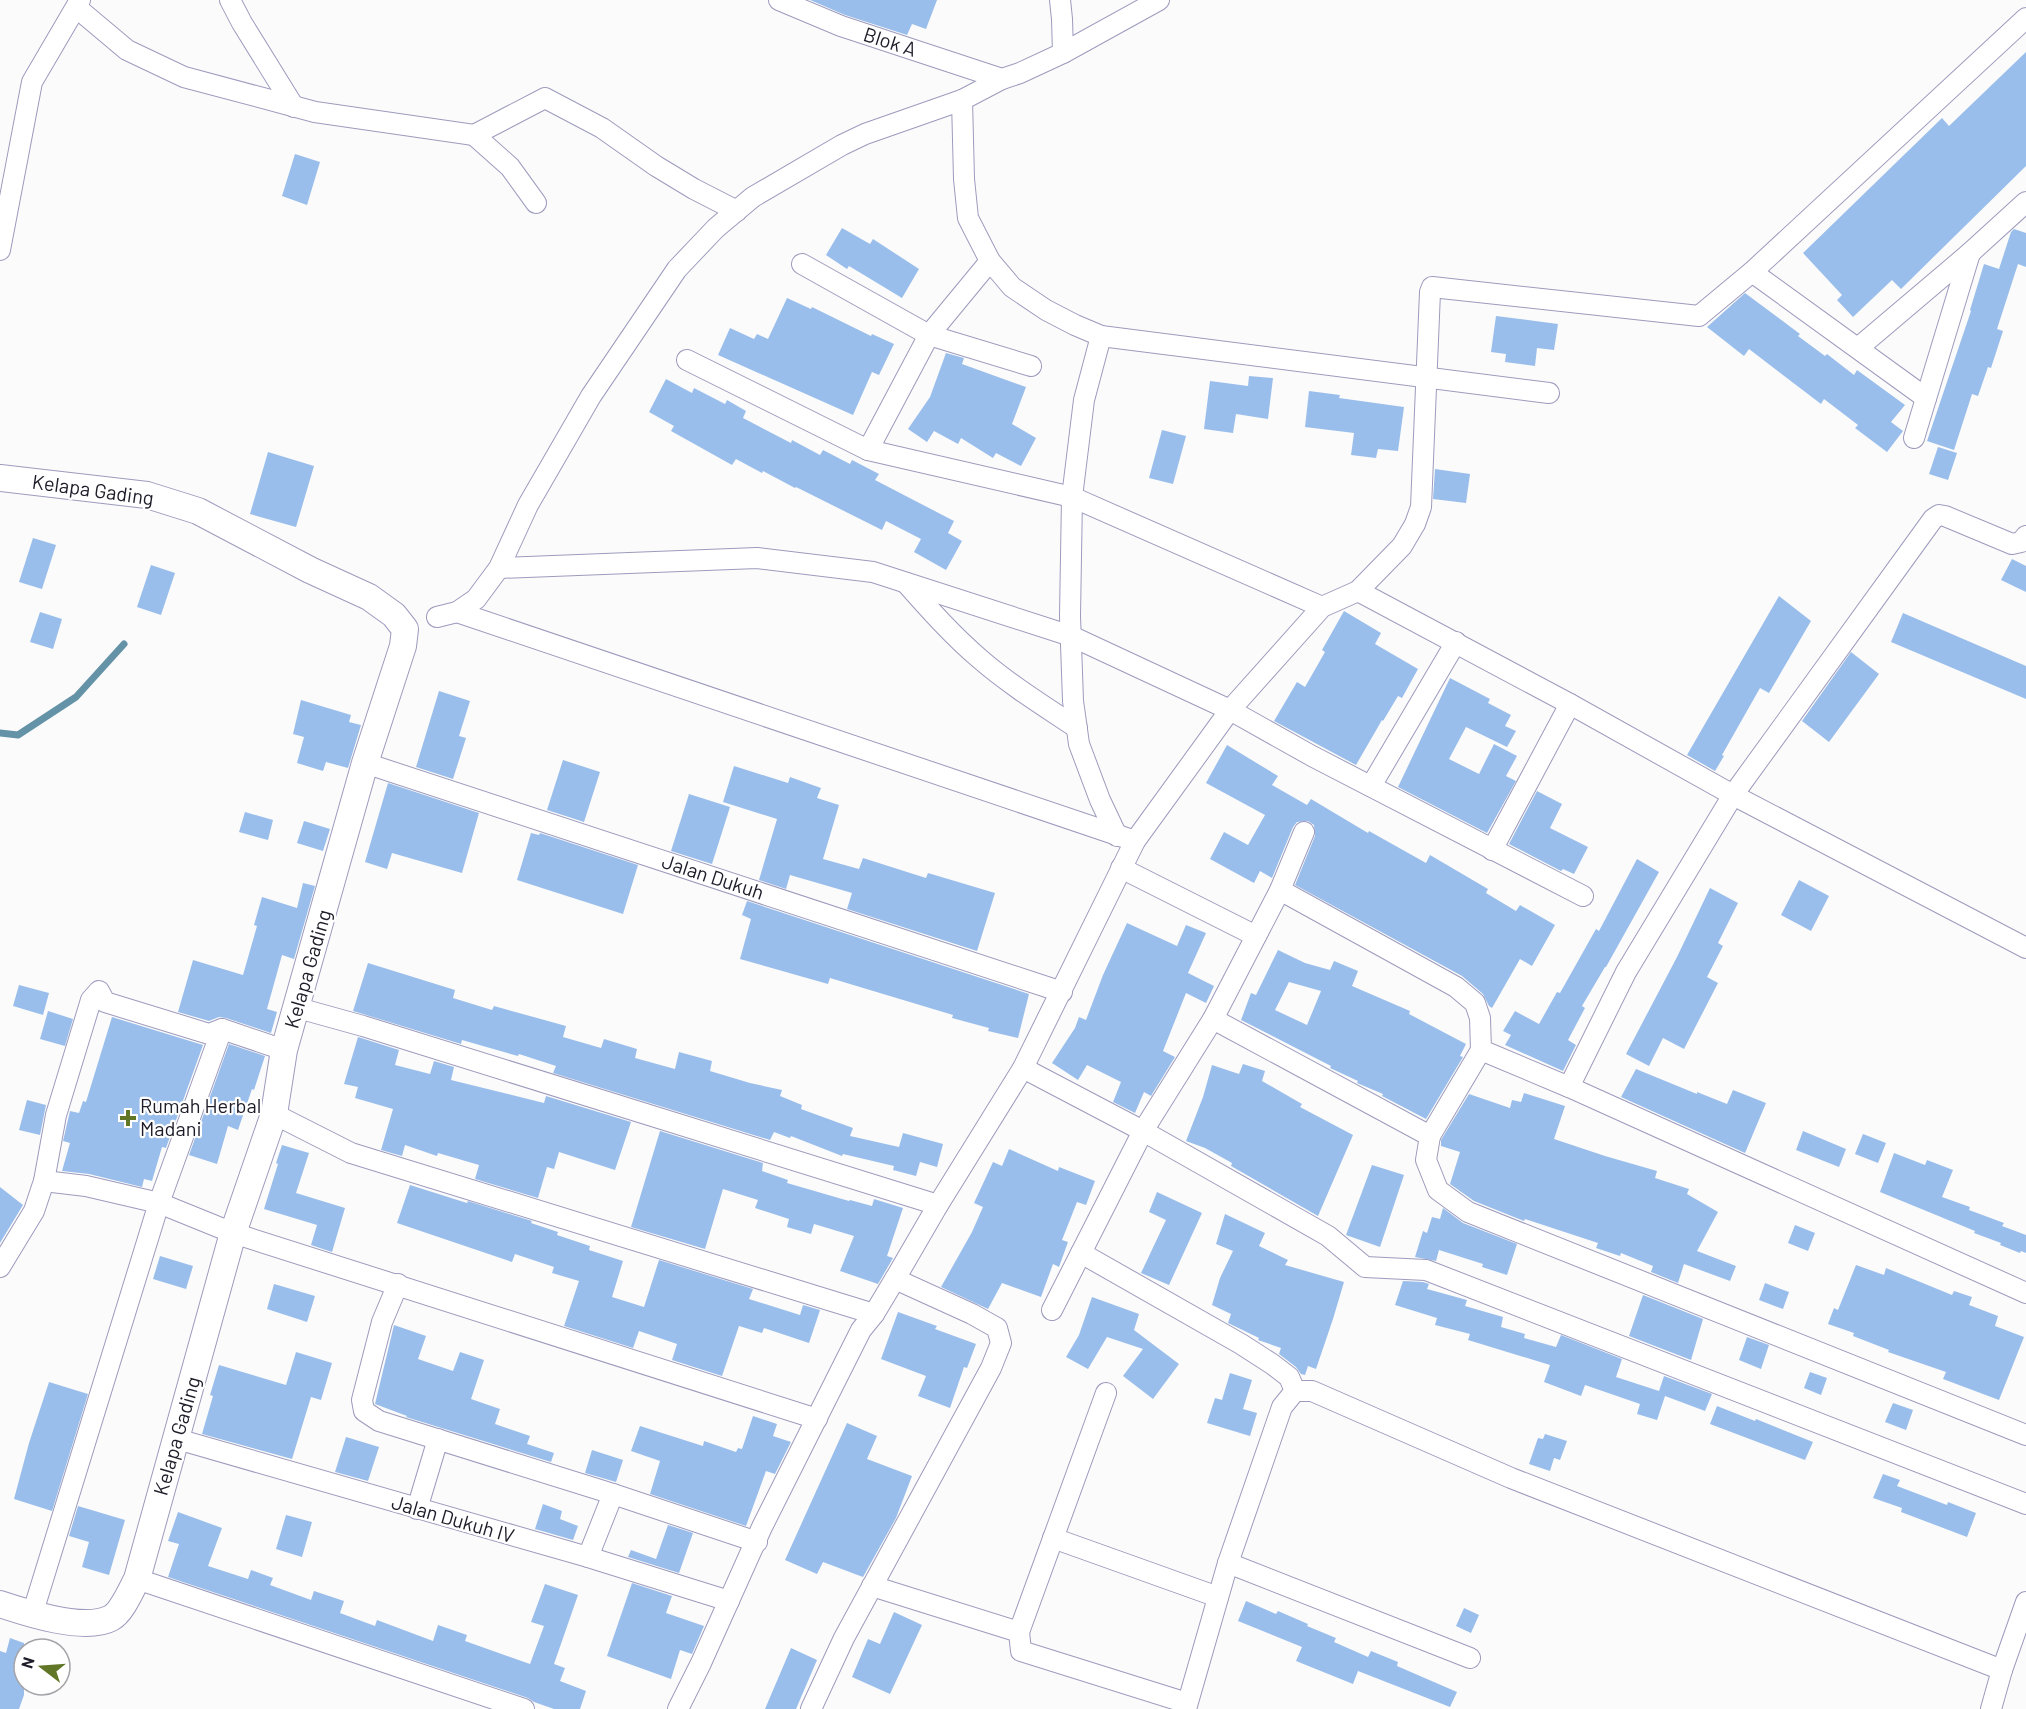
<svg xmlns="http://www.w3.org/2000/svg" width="2026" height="1709" viewBox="0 0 2026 1709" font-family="Barlow,sans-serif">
  <rect width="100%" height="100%" fill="#fbfbfb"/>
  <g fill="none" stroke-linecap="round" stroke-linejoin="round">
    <path stroke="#6492a6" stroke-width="7" d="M0,733l18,2 58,-38 48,-53"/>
  </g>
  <g fill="#9abeeb" fill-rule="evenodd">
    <path d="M810,0h127l-11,29 -14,-5 -5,11 -62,-20z"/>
    <path d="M2026,52v114l-125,123 -9,-9 -39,37 -16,-17 5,-5 -39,-42 139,-135 7,8z"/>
    <path d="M295,154l25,8 -13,43 -25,-9z"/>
    <path d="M842,228l28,16 3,-5 46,30 -17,29 -53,-32 -2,3 -21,-14z"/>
    <path d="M2014,229l12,4v34l-8,-3 -21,65 6,2 -12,37 -3,-1 -10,29 -6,-2 -18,56 -27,-9 44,-130 -1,-1 14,-46 15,5 12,-37z"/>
    <path d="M1745,293l55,41 -2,2 27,20 2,-2 27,21 3,-5 48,35 -14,17 12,9 -16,21 -32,-24 3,-3 -34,-26 -3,5 -72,-55 -5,7 -37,-29z"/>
    <path d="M787,298l24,11 1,-2 59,29 1,-2 22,10 -15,31 -7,-3 -19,43 -135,-60 12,-27 24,11 3,-5 11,5z"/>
    <path d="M1496,316l62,8 -4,26 -17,-2 -2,18 -30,-4 1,-8 -15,-2z"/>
    <path d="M946,353l18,5 -2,6 64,23 -14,37 24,14 -15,28 -25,-13 -3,5 -32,-20 -3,6 -24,-13 -7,11 -19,-13 22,-32z"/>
    <path d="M1249,376l24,2 -5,41 -32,-5 -3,19 -29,-4 6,-48 38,5z"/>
    <path d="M666,379l26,14 2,-5 31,16 2,-4 19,11 -3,7 48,25 1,-3 28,15 3,-5 27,14 2,-4 27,14 -4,6 79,41 -6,12 14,8 -16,29 -32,-18 7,-13 -35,-18 -4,9 -86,-43 -1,1 -32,-17 -1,2 -26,-14 -4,6 -61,-34 3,-5 -25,-14z"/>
    <path d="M1309,391l31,4 -1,3 65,9 -6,44 -20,-2 -2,9 -25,-3 3,-22 -49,-6z"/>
    <path d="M1162,430l24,6 -13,48 -24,-6z"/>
    <path d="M1938,447l19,6 -9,27 -19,-6z"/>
    <path d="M268,452l46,14 -18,61 -46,-13z"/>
    <path d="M1435,469l35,5 -4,29 -33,-4z"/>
    <path d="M33,538l23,7 -14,44 -23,-7z"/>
    <path d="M2012,559l14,7v26l-25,-12z"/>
    <path d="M151,565l24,8 -14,42 -24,-8z"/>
    <path d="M1779,596l32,25 -42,72 -9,-5 -38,67 2,1 -9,15 -28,-16z"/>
    <path d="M1344,611l37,22 -6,11 43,25 -16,29 -4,-2 -15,25 -1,-1 -26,45 -82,-44 23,-39 8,5 20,-35 -3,-2z"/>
    <path d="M40,612l22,7 -9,30 -23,-7z"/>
    <path d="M1903,613l123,53v33l-135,-57z"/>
    <path d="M1851,652l28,22 -50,68 -27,-21z"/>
    <path d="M1450,678l40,21 -2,4 23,12 -6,11 11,5 -9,16 -41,-20 -17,32 30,15 15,-30 23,12 -11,20 10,5 -29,52 -89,-46z"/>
    <path d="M439,691l31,10 -11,35 7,2 -13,41 -37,-12z"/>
    <path d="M301,700l50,15 -2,7 12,3 -13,43 -22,-6 -3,9 -26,-8 7,-26 -11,-3z"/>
    <path d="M1227,745l51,31 -6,9 35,20 4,-6 57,34 1,-2 57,32 4,-8 58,34 -2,4 30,18 4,-6 35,20 -23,41 -12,-7 -28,49 -3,-2 -6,-12 -21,-18 -167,-91 20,-49 -1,-11 -6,-4 -11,1 -4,5 -21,51 -12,-7 -6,12 -44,-24 14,-27 24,13 17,-30 -59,-32z"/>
    <path d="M563,760l37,12 -16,50 -37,-12z"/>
    <path d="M734,766l54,17 2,-6 31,11 -4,10 22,7 -16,54 36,10 4,-11 63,20 2,-5 67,20 -18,58 -130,-42 5,-16 -62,-18 -4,14 -27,-9 18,-61 -54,-17z"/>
    <path d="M388,783l91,30 -17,60 -70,-20 -5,16 -22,-7z"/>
    <path d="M1537,791l25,13 -12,24 38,19 -14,27 -11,-5 -2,2 -52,-27z"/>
    <path d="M689,794l41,13 -18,57 -41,-13z"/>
    <path d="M245,812l28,8 -5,20 -29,-8z"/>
    <path d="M304,821l26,8 -7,22 -26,-8z"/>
    <path d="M531,833l8,2 1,-2 98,32 -15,49 -106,-34z"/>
    <path d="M1637,859l22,13 -53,95h-1l-23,39 3,2 -17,32 8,5 -13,26 -58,-26 6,-10 -8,-4 12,-20 24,13 18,-32 3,1 36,-64 3,2z"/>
    <path d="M1799,880l30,16 -18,35 -30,-16z"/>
    <path d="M303,883l12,3 -21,73 -12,-4 -15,54 10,3 -6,21 -45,-15 -7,-1 -10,4 -31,-9 15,-52 50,15 14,-49 -3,-1 8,-28 35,11z"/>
    <path d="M1710,888l28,15 -20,40 5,3 -16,31 11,6 -34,66 -21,-11 -14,28 -23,-12 51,-97z"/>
    <path d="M747,901l282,93 -11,44 -30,-7 1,-3 -37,-10 1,-3 -123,-37 -2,6 -88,-25 11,-40 -9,-4z"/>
    <path d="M1127,923l50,23 9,-21 20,8 -18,40 26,13 -8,17 -20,-10 -23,58 12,6 -24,39 -7,-4 -9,21 -22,-11 8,-20 -34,-17 -9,15 -26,-17 23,-35 4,-11 7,3 17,-45z"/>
    <path d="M1278,950l27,13 25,7 4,-9 24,10 -6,15 58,25 -1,3 57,30 -6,12 3,1 -37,62 -44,-23 1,-2 -26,-11 1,-2 -28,-13 1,-2 -90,-46 10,-27 5,2zM1289,982l32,9 -14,34 -32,-15z"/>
    <path d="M368,963l87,27 -2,8 39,12 2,-4 72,20 -3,11 38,11 3,-9 33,10 -2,9 40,11 4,-17 33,9 -2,10 40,12 32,7 -2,6 22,9 -1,4 52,19 -3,8 49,11 4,-14 40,11 -6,23 -17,-5 -4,14 -23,-6 1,-4 -51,-12 -1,2 -51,-20 -1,2 -16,-6 -4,8 -217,-67 3,-7 -37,-12 -1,2 -56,-16 -1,4 -108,-33z"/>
    <path d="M19,985l30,8 -6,22 -30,-9z"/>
    <path d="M48,1011l25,8 -8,27 -25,-7z"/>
    <path d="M112,1017l91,28 -37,103 -4,-1 -10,34 -8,-2 -2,8 -53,-13 -27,-3 8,-28 -7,-2 7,-30 9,2 4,-12 3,1z"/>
    <path d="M358,1037l41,13 -4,15 35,9 4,-13 20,6 -3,13 93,23 2,-7 85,26 -16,48 -56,-18 -5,17 -7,-2 -9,31 -63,-19 4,-14 -41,-12 -1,3 -32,-11 -3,11 -21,-6 12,-41 -38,-11 3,-11 -14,-3z"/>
    <path d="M229,1044l36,12 -11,34 -2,-1 -14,41 -10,-4 -11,38 -28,-9z"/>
    <path d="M1243,1064l22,7 -3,10 40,23 -2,3 53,28 -35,81 -87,-50 1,-3 -27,-15 -19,-7 17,-44 9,-32 27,9z"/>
    <path d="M1636,1069l61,25v-2l30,12 6,-14 33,13 -21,50 -124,-56z"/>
    <path d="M1524,1093l41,13 -11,33 51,17 52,15 -2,7 34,11 -2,5 31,18 -21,39 39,15 -6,15 -46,-17 -6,19 -27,-11 2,-6 -32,-13 -1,3 -24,-8 2,-5 -73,-24 -1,2 -50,-20 -24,-17 10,-32 -19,-6v-6l28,-46 41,14 2,-8 9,2z"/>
    <path d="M27,1100l19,5 -6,30 -21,-5z"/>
    <path d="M660,1131l103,32 -1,8 26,9 -1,3 62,18 1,-1 22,6 2,-7 29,9 -16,48 6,2 -15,26 -38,-13 14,-35 -40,-12 -3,10 -24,-7 2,-8 -34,-11 3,-8 -35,-11 -18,60 -74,-22z"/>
    <path d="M1803,1131l43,18 -7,18 -43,-17z"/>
    <path d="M1863,1134l23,9 -8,20 -23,-9z"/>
    <path d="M282,1145l27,8 -13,40 49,15 -13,44 -21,-7 6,-20 -53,-16 14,-45 -2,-1z"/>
    <path d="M1009,1149l49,22 1,-4 36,14 -9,24 -9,-3 -15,38 6,2 -9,25 -6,-3 -12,33 -39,-14 -14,26 -47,-22 31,-55 11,-25 -9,-4 19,-41 9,4z"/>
    <path d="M1894,1153l31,12 2,-5 26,10 -11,27 28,10 -1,3 35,13 -2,3 24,9v18l-5,-2 -1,2 -20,-8 1,-2 -27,-10 1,-2 -95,-39z"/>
    <path d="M1372,1165l32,10 -24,72 -34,-12z"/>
    <path d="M410,1185l57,18 1,-2 64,20 -1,2 27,9 -1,3 33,11 -1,4 34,11 -11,36 32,10 15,-47 94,29 -4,10 51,16 3,-10 17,5 -11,33 -45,-15 -2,5 -23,-7 -17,50 -50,-16 5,-16 -38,-13 -6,17 -69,-22 15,-45 -27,-8 2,-6 -39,-13 -3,8 -115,-39z"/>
    <path d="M0,1187l23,18 -23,38z"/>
    <path d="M1157,1192l45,21 -33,72 -28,-12 25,-53 -17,-8z"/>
    <path d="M1443,1208l20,15 54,21 -10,31 -25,-8 1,-3 -44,-14 -3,11 -21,-4 8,-26 4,2 5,-16 8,2z"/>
    <path d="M1225,1214l40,19 -6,13 29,14 -3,5 59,17 -11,37 -17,50 -8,-3 -3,9 -4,-1 -5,-7 -17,-13 2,-6 -23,-8 1,-2 -31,-15 3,-9 -19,-9 8,-27 13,-27 -17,-7z"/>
    <path d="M1795,1225l20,8 -7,18 -20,-8z"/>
    <path d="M160,1256l33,10 -7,23 -33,-10z"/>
    <path d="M1856,1265l28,10 2,-7 66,27 2,-4 18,6 -3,8 29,11 -3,10 29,11 -25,63 -56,-21 3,-7 -58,-20 1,-2 -36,-14 1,-3 -26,-9 6,-16 4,2z"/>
    <path d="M1403,1281l20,1 6,2 -2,5 40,11 -2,6 38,11 -2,10 24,7 -1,4 32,9 5,-12 61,24 -6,18 43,14 5,-15 48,18 -7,17 -40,-15 -8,24 -20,-6 3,-10 -55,-19 -4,11 -37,-14 6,-17 -82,-25 2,-6 -35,-9 2,-7 -42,-13z"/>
    <path d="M1765,1283l24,9 -6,17 -24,-9z"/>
    <path d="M274,1284l41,12 -8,26 -40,-13z"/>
    <path d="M1643,1295l60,24 -12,41 -62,-24z"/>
    <path d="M1092,1297l47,17 -5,16 45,34 -26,35 -30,-23 20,-27 -36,-12 -19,32 -22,-12 13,-22z"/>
    <path d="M898,1312l39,14 -2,3 41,15 -9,24 -3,-1 -14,41 -32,-12 8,-20 -45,-17z"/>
    <path d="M394,1325l32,11 -8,23 35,12 7,-19 24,8 -13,39 29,10 -5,15 35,12 -3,8 27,9 -3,9 -145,-45 1,-1 -32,-12z"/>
    <path d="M1747,1337l22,8 -8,24 -22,-9z"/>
    <path d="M296,1352l36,11 -11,37 -10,-3 -19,62 -90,-25 11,-38 -3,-1 9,-30 67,20z"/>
    <path d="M1810,1372l17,6 -6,17 -17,-7z"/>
    <path d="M1230,1373l22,7 -9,29 14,4 -7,23 -43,-13 8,-25 7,2z"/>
    <path d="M49,1382l39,12 -36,117 -38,-12 15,-56z"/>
    <path d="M1893,1403l20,7 -7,20 -21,-8z"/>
    <path d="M1717,1406l38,15 1,-2 57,23 -8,18 -95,-36z"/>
    <path d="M753,1416l24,8 -4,12 18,6 -16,32 -9,-3 -20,55 -96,-32 10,-33 -29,-10 9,-25 63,20 1,-5 32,11 2,-4 4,1z"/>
    <path d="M847,1423l30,13 -10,23 45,17 -16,42 -33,59 -40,-15 -6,12 -32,-14z"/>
    <path d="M1545,1434l22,7 -7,19 -6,-2 -4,13 -21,-7 9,-26 5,1z"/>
    <path d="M346,1437l33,10 -11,34 -33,-9z"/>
    <path d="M592,1450l31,10 -7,22 -31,-9z"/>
    <path d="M1883,1474l17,6 -3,6 50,19 1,-3 28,11 -9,24 -66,-25 1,-4 -29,-10z"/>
    <path d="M543,1504l19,7 -2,8 18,7 -5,14 -38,-11z"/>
    <path d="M78,1506l47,14 -16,55 -27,-8 7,-25 -20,-6z"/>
    <path d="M178,1512l44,16 -14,38 40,13 3,-9 22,8 -3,7 41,15 3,-9 30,10 -4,12 35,13 2,-6 56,21 5,-16 29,10 -2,6 65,23 14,-38 -13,-4 14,-38 33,11 -24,69 11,4 -5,13 26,10 -6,18h-26l-20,-7 -6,-4 -360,-121 11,-33 -11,-3z"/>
    <path d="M286,1515l26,7 -10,35 -26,-8z"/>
    <path d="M668,1525l25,8 -14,40 -51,-16 3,-7 25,9z"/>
    <path d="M632,1583l40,13 -6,17 38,13 -12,28 -12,-4 -9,29 -64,-23z"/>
    <path d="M1246,1601l30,13 2,-3 30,13 -1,2 29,12 -2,4 34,15 3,-6 27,11 -1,4 60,26 -7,15 -92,-36 -5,13 -57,-23 6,-14 -64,-26z"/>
    <path d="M1464,1608l15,7 -8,18 -15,-7z"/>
    <path d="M894,1612l28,13 -32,69 -38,-17 16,-38 12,5z"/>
    <path d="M10,1638l14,5v52l-5,14h-19v-58l6,2z"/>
    <path d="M791,1648l26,12 -21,49h-31z"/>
  </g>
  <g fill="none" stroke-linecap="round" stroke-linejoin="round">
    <defs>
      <g id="minor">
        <path d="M230,0l12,23 52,84"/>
        <path d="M779,0l62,26 161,53"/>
        <path d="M1060,0l2,19 1,34"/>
        <path d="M77,8l50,42 57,27 131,35 159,23 71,-37 57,30 54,38 38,23 43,22"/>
        <path d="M962,100l2,79 4,39 22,43 22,26 34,23 29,15 26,11 448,57"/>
        <path d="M474,135l36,32 26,36"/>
        <path d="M0,250l32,-168 48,-82"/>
        <path d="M802,264l127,71 102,31"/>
        <path d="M1752,272l174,126"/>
        <path d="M1101,336l-17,64 -12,97 -2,119 3,85 6,43 21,56 17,36"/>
        <path d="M1858,348l112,-95 56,-51"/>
        <path d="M687,360l181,90 204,47 250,110"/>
        <path d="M1914,438l56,-185"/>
        <path d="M868,450l61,-115 61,-74"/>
        <path d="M499,568l258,-10 116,14 198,64 159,74 82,46 271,140"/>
        <path d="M906,583c24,27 47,53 74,76 30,26 64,47 97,69"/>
        <path d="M1358,591l212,113 163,91 293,153"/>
        <path d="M457,612l678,229"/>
        <path d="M437,617l20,-5 19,-13 23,-31 29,-63 63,-109 86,-127 39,-41 37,-31 89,-52 23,-11 97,-34 40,-21 18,-6 43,-20 96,-53"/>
        <path d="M365,763l697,229"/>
        <path d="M1371,786l85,-144"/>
        <path d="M1492,850l78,-146"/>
        <path d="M1121,868l135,68"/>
        <path d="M1280,890l176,97 19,16 5,15 1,32 88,37 457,206"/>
        <path d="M298,1008l65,18 575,179"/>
        <path d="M1213,1019l217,117 -4,24 12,30 30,22 558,223"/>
        <path d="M1023,1068l120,63 185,105 37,31 61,3 600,234"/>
        <path d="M1569,1087l57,-115 107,-177 200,-276 6,-4 6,1 67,28 9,-2 5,-6"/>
        <path d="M274,1114l77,39 523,161"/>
        <path d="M1430,1136l51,-86"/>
        <path d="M44,1181l42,5 73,17 74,30 584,186"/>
        <path d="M1081,1253l160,91 31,20 17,13 6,14 -13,16 -54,156 -42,146"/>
        <path d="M0,1267l34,-56 10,-30 12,-66 35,-115 8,-9 6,11 104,32 13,-5 62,21"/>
        <path d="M398,1284l-16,38 -20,78 2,11 15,10 234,73 144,48"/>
        <path d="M1052,1310l91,-179 70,-112 67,-129 24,-58"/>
        <path d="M1295,1391h17l199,87 491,192"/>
        <path d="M177,1439l411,118 141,44"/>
        <path d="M417,1509l21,-70"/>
        <path d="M1053,1538l165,59"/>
        <path d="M588,1557l25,-63"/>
        <path d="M1228,1563l242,95"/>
        <path d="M137,1579l387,130"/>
        <path d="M872,1586l147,46 2,19 166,52"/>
        <path d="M32,1615l127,-412 63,-174"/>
        <path d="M1019,1632l87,-239"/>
        <path d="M678,1709l23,-46 61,-136 99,-197 13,-16 21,-35 43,-74 85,-137 112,-227 95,-131 92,-103 36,-16 44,-45 13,-22 6,-17 9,-215 2,-5 267,29 53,-44 274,-254"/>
        <path d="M811,1709l33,-71 147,-270 10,-25 -4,-15 -25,-14 -77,-35"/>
        <path d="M1991,1709l11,-39 24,-68"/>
      </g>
      <path id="tertiary" d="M0,478l147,17 51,16 112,59 59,27 25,18 11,14 -2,17 -38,117 -81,287 -10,64 -41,119 -96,346c-6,11 -15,33 -26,39 -26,14 -84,-5 -111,-14"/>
    </defs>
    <use href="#minor" stroke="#9d9bbd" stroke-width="22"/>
    <use href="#tertiary" stroke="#9d9bbd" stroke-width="28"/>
    <use href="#minor" stroke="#fff" stroke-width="20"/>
    <use href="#tertiary" stroke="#fff" stroke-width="26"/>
  </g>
  <path fill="#617626" stroke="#fff" stroke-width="2" d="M125 1109h6v6h6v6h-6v6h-6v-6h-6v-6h6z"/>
  <g text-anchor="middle" stroke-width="4.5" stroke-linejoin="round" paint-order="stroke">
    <g font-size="20" fill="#1d1c28" stroke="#fff">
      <text transform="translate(890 42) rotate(18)" y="7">Blok A</text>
      <text transform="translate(93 490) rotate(8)" y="7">Kelapa Gading</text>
      <text transform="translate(713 877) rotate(18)" y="7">Jalan Dukuh</text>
      <text transform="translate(308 969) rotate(-74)" y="7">Kelapa Gading</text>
      <text transform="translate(177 1436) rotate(-74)" y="7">Kelapa Gading</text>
      <text transform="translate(453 1519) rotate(16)" y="7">Jalan Dukuh IV</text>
    </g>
    <g font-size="20" fill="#1d1c28" stroke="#fff" text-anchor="start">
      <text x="140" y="1113">Rumah Herbal<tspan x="140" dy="23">Madani</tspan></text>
    </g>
  </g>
  <g transform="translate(42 1667) rotate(287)"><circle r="28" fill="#ffffff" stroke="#a5a4a9" stroke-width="1.5"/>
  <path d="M0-4.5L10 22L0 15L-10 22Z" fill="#617626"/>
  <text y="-9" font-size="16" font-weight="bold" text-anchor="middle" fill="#1d1c28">N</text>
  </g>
</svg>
